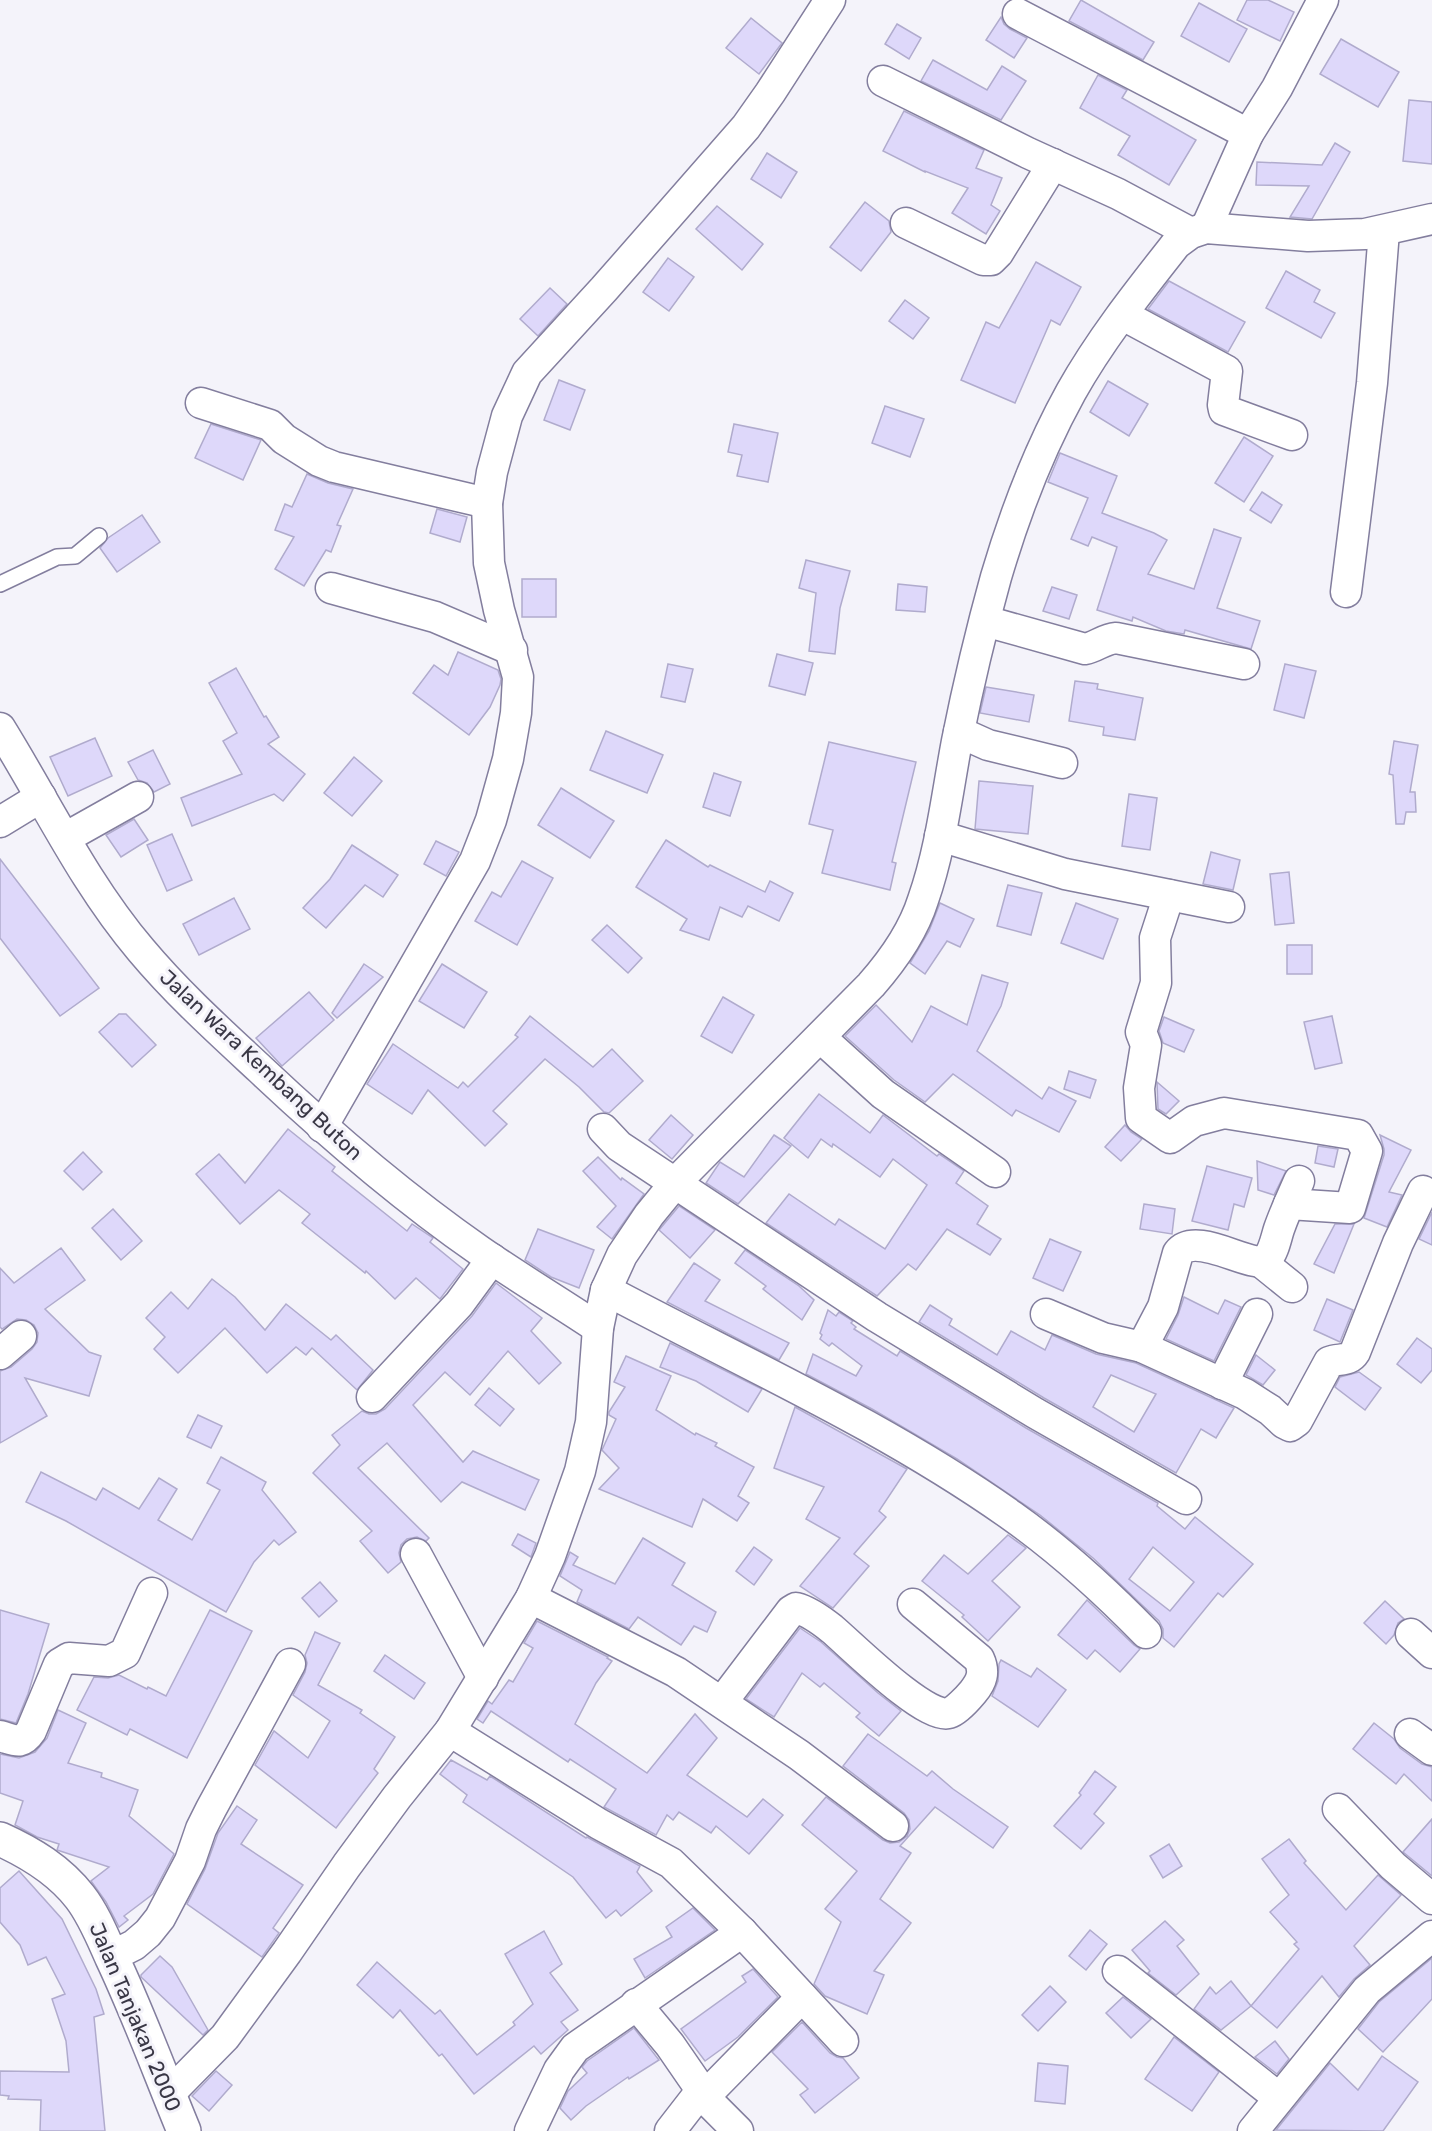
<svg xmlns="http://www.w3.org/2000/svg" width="1432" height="2131" viewBox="0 0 1432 2131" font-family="Rubik,sans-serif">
  <rect width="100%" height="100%" fill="#f4f3fa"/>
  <g fill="#ded8fa" stroke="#b0abcd" stroke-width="1.5" fill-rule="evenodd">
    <path d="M1081,0l73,42 -11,18 -74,-39z"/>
    <path d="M1247,0h21l26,12 -14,29 -43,-21z"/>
    <path d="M1199,3l48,26 -18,33 -48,-26z"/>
    <path d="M1001,17l3,7 6,5 17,9 -13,20 -28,-18z"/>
    <path d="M751,18l31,25 -23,31 -33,-26z"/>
    <path d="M897,24l24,14 -12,21 -24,-15z"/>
    <path d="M1341,39l58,33 -21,35 -58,-33z"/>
    <path d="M933,60l54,30 15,-24 24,15 -25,39 -80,-39z"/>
    <path d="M1098,75l29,15 -5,8 74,42 -27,45 -51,-30 12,-19 -50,-28z"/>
    <path d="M1409,100l23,2v62l-29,-3z"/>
    <path d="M904,111l80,39 -8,18 26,10 -11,27 9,6 -14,23 -34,-21 16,-25 -43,-17v1l-42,-21z"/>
    <path d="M1335,143l15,9 -38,67 -22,-2 19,-31 -53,-1 1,-23 65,3z"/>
    <path d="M767,153l30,19 -16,26 -30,-19z"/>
    <path d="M865,202l24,19 2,11 -30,39 -31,-24z"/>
    <path d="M717,206l46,38 -21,26 -46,-41z"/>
    <path d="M668,258l26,19 -25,34 -26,-19z"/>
    <path d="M1036,262l45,25 -21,38 -9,-5 -36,83 -54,-23 25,-58 13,6z"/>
    <path d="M1286,271l34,19 -6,12 21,11 -14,25 -55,-30z"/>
    <path d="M1169,281l76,41 -17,30 -80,-43z"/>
    <path d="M550,288l17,16 -29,32 -18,-17z"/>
    <path d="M905,300l24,18 -16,21 -24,-18z"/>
    <path d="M559,380l26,10 -15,40 -26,-10z"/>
    <path d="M1108,381l40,23 -19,32 -39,-24z"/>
    <path d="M885,406l39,13 -14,38 -38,-14z"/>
    <path d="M211,424l50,16 -18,40 -48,-22z"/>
    <path d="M734,424l44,9 -10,49 -31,-6 5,-21 -14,-3z"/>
    <path d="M1244,437l29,19 -29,46 -29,-19z"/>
    <path d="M1060,453l57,23 -15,37 52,20 13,7 -19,34 46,15 20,-60 27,9 -24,70 43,13 -9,28 -66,-19 -1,4 -18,-3 -33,-14 -1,4 -35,-11 20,-63 -25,-10 -4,9 -17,-7 17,-41 -40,-16z"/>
    <path d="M307,474l21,9 25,6 -16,36 4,1 -10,26 -5,-2 -22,36 -29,-17 19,-32 -19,-7 10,-26 7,3z"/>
    <path d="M1262,492l20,13 -11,18 -21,-13z"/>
    <path d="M437,509l30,8 -7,25 -30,-9z"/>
    <path d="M142,515l18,27 -43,30 -17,-24 8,-10z"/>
    <path d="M806,560l44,11 -10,37 -5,46 -26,-3 7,-58 -17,-5z"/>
    <rect x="522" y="579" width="34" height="38"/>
    <path d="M898,584l29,3 -2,25 -29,-2z"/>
    <path d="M1052,587l25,8 -8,24 -26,-8z"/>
    <path d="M458,652l40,18 3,9 -1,6 -10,22 -21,28 -56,-42 21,-28 14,10z"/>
    <path d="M777,654l36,9 -8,32 -36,-9z"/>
    <path d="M668,664l25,5 -8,33 -24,-5z"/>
    <path d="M1285,664l31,7 -12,47 -30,-8z"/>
    <path d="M236,668l28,49 2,-1 13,21 -11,7 37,30 -22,27 -9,-7 -82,32 -11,-28 61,-24 -19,-33 14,-8 -28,-50z"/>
    <path d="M1075,681l23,3 -1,5 46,9 -8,42 -32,-5 1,-8 -35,-6z"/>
    <path d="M986,687l48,8 -5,27 -49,-9z"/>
    <path d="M606,731l57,24 -16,38 -57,-23z"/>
    <path d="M95,738l17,38 -44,20 -18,-39z"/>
    <path d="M1394,741l24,4 -8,47h5l1,20h-10l-2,12h-8l-3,-49 -4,-1z"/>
    <path d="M829,742l87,20 -24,100 4,1 -6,27 -68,-17 11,-43 -24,-6z"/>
    <path d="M153,750l17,34 -16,8 -7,-9 -9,-3 -10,-18z"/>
    <path d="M354,757l28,24 -30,35 -28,-23z"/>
    <path d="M714,773l27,9 -11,34 -27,-9z"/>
    <path d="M979,781l54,5 -5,48 -53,-5z"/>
    <path d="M561,788l53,33 -24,37 -52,-33z"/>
    <path d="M1129,794l28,4 -7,52 -28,-4z"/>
    <path d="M134,819l14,21 -27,17 -15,-22z"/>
    <path d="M172,834l20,46 -25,11 -20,-46z"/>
    <path d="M666,840l42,27 2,-2 55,27 5,-11 23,12 -14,28 -31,-15 -6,11 -22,-10 -11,33 -29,-10 7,-11 -51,-32z"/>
    <path d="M436,841l23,11 -13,24 -22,-12z"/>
    <path d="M352,845l46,30 -15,22 -18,-12 -39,43 -23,-20 27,-29z"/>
    <path d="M1211,852l29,8 -7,30 -30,-6z"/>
    <path d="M0,859l99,129 -39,28 -60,-78z"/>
    <path d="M522,861l31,17 -36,67 -42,-24 17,-29 9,5z"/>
    <path d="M1289,872l5,51 -19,2 -5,-51z"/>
    <path d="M1008,885l34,8 -11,42 -34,-9z"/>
    <path d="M234,898l16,31 -51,26 -16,-31z"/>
    <path d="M940,903l34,16 -14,28 -13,-6 -22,33 -15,-11 19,-32z"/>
    <path d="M1076,903l42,16 -15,40 -42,-16z"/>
    <path d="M607,925l35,33 -14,15 -36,-33z"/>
    <rect x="1287" y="945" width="25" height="29"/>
    <path d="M364,964l19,13 -46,41 -5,-5z"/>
    <path d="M442,964l45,28 -23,36 -45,-27z"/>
    <path d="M982,975l26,8 -7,23 -24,45 65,48 7,-12 27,14 -17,31 -43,-22 -4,6 -59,-42 -28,28 -31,-22 -49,-44 31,-31 36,37 19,-36 36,19z"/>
    <path d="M309,992l25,28 -52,46 -26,-28z"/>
    <path d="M723,997l31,18 -22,38 -31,-17z"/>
    <path d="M119,1014h7l30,31 -24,22 -33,-35z"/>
    <path d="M530,1016l63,51 19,-18 31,32 -34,32 -5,-1 -25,-25 -34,-28 -52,52 14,13 -22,22 -57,-56 -16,24 -45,-30 26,-40 65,44 5,-6 5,5 50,-50 -3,-2z"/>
    <path d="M1332,1016l10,47 -27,6 -11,-47z"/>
    <path d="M1164,1017l30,13 -10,22 -21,-9 -4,-12z"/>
    <path d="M1069,1071l27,9 -6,18 -26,-9z"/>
    <path d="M1157,1082l22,19 -13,13 -8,-5z"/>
    <path d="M819,1094l51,39 13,-18 54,41 2,-2 25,17 -8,12 32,23 -11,18 24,15 -11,16 -43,-26 -31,41 -8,-6 -31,32 -111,-73 23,-29 46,31 4,-6 46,30 42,-64 -34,-26 -13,18 -47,-33 -1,3 -11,-8 -13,19 -24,-20z"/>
    <path d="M671,1115l22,20 -21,24 -23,-19z"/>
    <path d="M1125,1125l6,7 11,7 -21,22 -16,-14z"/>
    <path d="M288,1129l47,38 -3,4 75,60 5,-7 21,14 -3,4 33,27 -23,30 -24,-21 -21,21 -29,-28 -1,2 -63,-50 8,-9 -31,-24 -39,34 -44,-50 23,-20 26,29z"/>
    <path d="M774,1135l17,11 -53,58 -32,-21 14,-21 24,15z"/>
    <path d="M1380,1135l31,15 -22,42 13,3 -15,32 -23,-9 20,-63v-6z"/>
    <path d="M1318,1146l20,3 -4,18 -19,-4z"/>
    <path d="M83,1152l19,20 -19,18 -19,-19z"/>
    <path d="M598,1157l23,23 1,-2 22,16 -32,45 -15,-12 19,-21 -33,-35z"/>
    <path d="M1257,1161l29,10 -12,24 -16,-5z"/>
    <path d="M1207,1166l45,12 -8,29 -10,-3 -6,26 -36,-9z"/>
    <path d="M1144,1204l31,5 -3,25 -32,-5z"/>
    <path d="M679,1206l36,24 -25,28 -31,-28z"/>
    <path d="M113,1209l29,32 -21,19 -29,-32z"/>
    <path d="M1432,1212v33l-13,-6z"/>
    <path d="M1335,1224h19l-20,49 -20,-9z"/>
    <path d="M538,1229l56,21 -15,38 -28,-11 -26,-17z"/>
    <path d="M1050,1239l31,13 -18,39 -30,-13z"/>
    <path d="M61,1248l24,32 -40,29 44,43 12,4 -12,40 -64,-18 22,38 -47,27v-72l11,-4 21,-18 5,-7 1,-9 -4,-8 -8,-5 -9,-1 -15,10 -2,-2v-59l14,15z"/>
    <path d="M745,1250l54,36 15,14 -12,20 -39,-31 3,-3 -31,-23z"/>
    <path d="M694,1263l26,17 -15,21 84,42 -10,17 -112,-58z"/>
    <path d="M212,1279l23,18 30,33 21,-26 45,36 5,-5 37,35 -16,20 -45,-42 -6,7 -10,-8 -29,26 -42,-45 -47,45 -24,-24 11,-12 -19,-19 25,-26 17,17z"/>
    <path d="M496,1283l46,35 -11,13 30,32 -22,21 -31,-33 -38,44 -25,-23 -32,33 50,57 10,-11 66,29 -14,30 -63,-28 -21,20 -54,-59 -29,25 71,70 -3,3 -9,-4 -10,2 -6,6 -2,8 2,9 -13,11 -28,-32 12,-10 -59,-58 27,-28 -8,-10 30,-24 7,3h7l9,-5 87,-93z"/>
    <path d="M1184,1297l34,17 7,-14 16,7 -27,54 -48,-22 12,-24z"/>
    <path d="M1327,1299l26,11 -13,32 -26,-12z"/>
    <path d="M930,1305l22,14 -3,6 48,30 14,-24 34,19 7,-15 44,19 40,9 98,45 -18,30 -15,-9 -25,44 -132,-75 -125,-76zM1111,1375l45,19 -22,38 -41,-25z"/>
    <path d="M828,1310l8,6 3,-4 14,9 -2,2 5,4 -2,2 43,27 3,-5 126,77 132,75 -1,3 28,23 10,-12 58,47 -30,33 -5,-4 -44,54 -11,-9v-9l-4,-8 -17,-16 -49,-47 -53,-43 -83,-56 -85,-50 -66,-35 7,-20 43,22 6,-10 -30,-23 -3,3 -9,-7 2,-4 -2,-2zM1153,1547l41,35 -24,29 -41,-32z"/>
    <path d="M1417,1338l15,11v21l-11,13 -24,-19z"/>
    <path d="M670,1343l92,46 -14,23 -52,-31 -36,-14z"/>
    <path d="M1256,1355l19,15 -12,15 -17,-10z"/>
    <path d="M626,1356l45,20 -15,34 39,25 1,-2 21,10 -2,3 39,21 -16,29 11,7 -12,18 -34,-22 -11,28 -93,-38 20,-21 -17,-18 14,-31 -7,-4v-3l16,-25 -11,-5z"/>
    <path d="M1359,1372l22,16 -16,22 -30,-23 5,-10z"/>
    <path d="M489,1388l25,21 -14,17 -25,-21z"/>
    <path d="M795,1407l112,62 -28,42 7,6 -32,37 15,12 -36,42 -33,-22 40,-48 -34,-19 18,-32 -50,-19z"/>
    <path d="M198,1415l24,11 -11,22 -24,-11z"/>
    <path d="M221,1457l45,25 -4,8 34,42 -17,13 -5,-5 -20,22 -28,50 -160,-91 -40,-19 15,-30 55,28 7,-12 36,21 20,-31 18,11 -19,31 34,20 28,-50 -13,-7z"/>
    <path d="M518,1534l18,9 -5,14 -19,-12z"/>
    <path d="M1008,1535l18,13 -34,33 28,26 -32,34 -26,-24 2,-2 -42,-34 22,-26 24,19z"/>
    <path d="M643,1538l42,25 -13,22 44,27 -9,20 -13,-6 -13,19 -43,-28 -9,12 -52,-27 5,-12 -22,-14 10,-24 8,5 -5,8 42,19z"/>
    <path d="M754,1547l18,13 -18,25 -18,-14z"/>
    <path d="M320,1582l17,19 -18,16 -17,-19z"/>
    <path d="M1087,1600l47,45 6,4 -20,23 -25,-22 -8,9 -29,-24z"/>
    <path d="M1385,1601l19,18 -6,4 -4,12 -8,9 -22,-21z"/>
    <path d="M0,1610l49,14 -21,70 -12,29 -16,-4z"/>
    <path d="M210,1610l42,21 -65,127 -57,-29 -3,6 -50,-25 17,-33 14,1 11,-3 28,14 1,-2 18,9z"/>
    <path d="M537,1621l71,36 -1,1 5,3 -16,22 -21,41 72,49 48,-59 22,24 -30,37 60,42 16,-18 20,16 -34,39 -33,-28 -5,7 -32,-21 -6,8 -6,-5 -11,20 -52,-28 12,-18 -46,-30 -2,3 -77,-51 -8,12 -6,-4 11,-18 4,3 17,-24 4,2 20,-34 -9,-5z"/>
    <path d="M800,1628l21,14 57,51 23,18 -22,25 -23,-19 4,-4 -36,-30 -4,4 -18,-14 -28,44 -28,-18z"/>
    <path d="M315,1632l25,11 -22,42 44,25 -2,3 35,24 -21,32 4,4 -42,55 -81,-63 19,-34 34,27 22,-37 -37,-26 12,-23 2,-9 -2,-8z"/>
    <path d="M385,1655l40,28 -11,16 -40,-28z"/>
    <path d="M1001,1660l30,17 6,-9 29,22 -28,37 -46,-31 6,-15 1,-17z"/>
    <path d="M58,1710l28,13 -18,40 34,10 -1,4 37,13 -9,26 45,38 -21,40 -29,22 4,4 -9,7 -13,-25 -15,-21 18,-14 -52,-17 2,-6 -22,-7 -22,-12 8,-24 -23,-8v-39l19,4 16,-6 12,-14z"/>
    <path d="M1374,1723l20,16 6,9 22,16 10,3v34l-28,-27 -8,10 -43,-35z"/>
    <path d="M868,1734l59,42 5,-5 21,18 55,38 -15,21 -58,-41 -35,39 11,7 -31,46 31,24 -37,48 10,4 -17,39 -42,-18 -11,-12 27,-62 -16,-13 32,-38 -55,-46 24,-28 57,43 7,3 9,-1 8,-6 3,-7 -1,-9 -5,-7 -61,-47z"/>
    <path d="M451,1760l36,20 3,-4 96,62 1,-1 53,29 -3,6 15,19 -31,25 -5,-6 -10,8 -33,-41 -110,-75 4,-7 -27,-21z"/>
    <path d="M1095,1771l21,16 -22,27 10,9 -23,26 -27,-23 27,-31 -2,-2z"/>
    <path d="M237,1806l20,14 -16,24 62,41 -30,43 6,5 -17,24 -75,-53 18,-35 13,-36z"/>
    <path d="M1432,1819v57l-29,-24z"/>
    <path d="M1289,1839l17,22 -2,2 42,47 32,-35 23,20 -47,51 16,19 -16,14 -15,18 -17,-21 -45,52 -26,-22 48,-57 -5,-5 3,-2 -27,-30 19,-17 -27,-36z"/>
    <path d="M1169,1844l13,22 -19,12 -13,-22z"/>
    <path d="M19,1871l43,48 34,70 8,25 -10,3 11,114h-65l1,-31 -33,-1 1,-3 -9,-1v-24l69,1 -3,-31 -14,-42 13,-5 -19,-37 -18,8 -8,-20 -20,-23v-34z"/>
    <path d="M693,1908l22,22 -70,48 -11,-19 38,-22 -6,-10z"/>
    <path d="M1165,1921l19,19 -7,6 22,28 -23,21 -28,-22 2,-2 -18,-21z"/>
    <path d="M1090,1930l17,14 -21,26 -17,-14z"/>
    <path d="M544,1931l18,33 -12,9 28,37 -17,12 7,8 -27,24 -7,-8 -60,48 -32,-40 -3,2 -39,-46 -7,8 -36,-33 20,-23 58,52 5,-4 37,45 38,-30 -2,-3 20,-18 -28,-50z"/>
    <path d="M160,1956l12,11 36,63 -5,5 -62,-58v-2z"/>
    <path d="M1432,1958v41l-49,53 -25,-23 21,-27z"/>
    <path d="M753,1969l25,28 -40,40 -33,24 -24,-32 65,-47 -4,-6z"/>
    <path d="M1231,1981l20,25 -30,24 -27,-21 16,-22 6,7z"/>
    <path d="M1050,1986l16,16 -28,29 -16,-16z"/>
    <path d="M1123,1997l28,22 -20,19 -25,-25z"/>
    <path d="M802,2022l28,31 7,4 6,1 16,20 -44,35 -15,-18 8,-6 -36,-37z"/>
    <path d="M634,2028l25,32 -30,19 -1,-2 -42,29 -15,14 -11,-12 8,-17 19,-18 -5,-6 5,-6z"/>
    <path d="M1174,2037l45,35 -27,39 -47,-32z"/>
    <path d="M1275,2041l14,18 -12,15 -22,-17z"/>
    <path d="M1382,2056l36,26 -35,49 -107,-1 54,-67 28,27z"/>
    <path d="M1038,2063l30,3 -3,38 -30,-3z"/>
    <path d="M216,2071l16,14 -23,26 -17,-15z"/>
  </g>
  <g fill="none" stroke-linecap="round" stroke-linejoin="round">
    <defs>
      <path id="service" d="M0,584l57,-27 18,-1 24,-20"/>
      <g id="minor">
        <path d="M1018,14l230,120"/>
        <path d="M883,81l145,72 90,41 73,39"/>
        <path d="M906,223l77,37h8l7,-7 55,-89"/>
        <path d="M1206,228l42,-94 29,-46 46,-88"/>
        <path d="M1123,315l104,56 -4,34 1,5 68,25"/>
        <path d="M201,403l69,22 14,14 35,22 15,6 153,36"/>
        <path d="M331,588l104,29 77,33"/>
        <path d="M1346,592l26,-209 12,-152"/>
        <path d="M985,621l100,28c11,-2 19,-10 31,-11l128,26"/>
        <path d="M0,728c46,74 84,155 141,222 36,43 78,81 119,119 69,65 141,127 220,182 39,27 79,51 118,77"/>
        <path d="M959,732l29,13 74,18"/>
        <path d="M0,822l41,-25"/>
        <path d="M940,836l125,38 164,33"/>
        <path d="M65,838l73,-41"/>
        <path d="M1169,895l-14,43 1,45 -15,49 5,13 -7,43 2,30 29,20 24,-17 30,-8 134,22 9,16 -17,57 -61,-4"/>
        <path d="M820,1037l63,57 112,78"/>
        <path d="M322,1127l153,-266 16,-41 17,-61 8,-46 2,-36 -19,-67 -10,-47 -2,-60 5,-31 15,-56 20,-43 77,-84 142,-162 24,-34 60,-93"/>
        <path d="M603,1129l16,17 258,171 158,96 151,86"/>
        <path d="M1261,1262l31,25"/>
        <path d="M606,1290c137,73 279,136 406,226 48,34 93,75 134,117"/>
        <path d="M1046,1314l57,24 39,9 21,-40 15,-54c19,-24 77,19 89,6 7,-8 9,-21 12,-30 6,-17 13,-32 20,-48"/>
        <path d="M1142,1347l103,47 25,16 14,13 6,3 7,-5 32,-59c10,-4 20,0 26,-10l43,-109 25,-52"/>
        <path d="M0,1354l21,-18"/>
        <path d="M1222,1384l35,-70"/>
        <path d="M372,1397l87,-93 33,-45"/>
        <path d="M416,1554l67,124"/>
        <path d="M531,1598l145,74 123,83 94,71"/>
        <path d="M1411,1634l21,19"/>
        <path d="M722,1702l69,-91 5,-3c12,3 26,13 36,21 19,16 94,91 117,84 7,-2 19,-15 24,-21 9,-11 12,-20 6,-33l-66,-55"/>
        <path d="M450,1731l149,93 72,39 71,69 101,109"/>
        <path d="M1410,1734l22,16"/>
        <path d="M0,1736c15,4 21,10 31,-5l28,-67 10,-6 40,3 16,-8 27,-60"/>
        <path d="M1338,1809l55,57 39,33"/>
        <path d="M112,1956l22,-11 14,-12 12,-15 30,-57 11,-32 10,-20 79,-145"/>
        <path d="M1118,1971l161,127"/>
        <path d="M636,2004l34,41 40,58 28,28"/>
        <path d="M169,2094l56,-57 62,-85 60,-87 50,-68 53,-66 81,-133 19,-42 30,-85 11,-49 7,-94 8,-38 16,-35 27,-40 27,-33 195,-197c22,-25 42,-53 52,-85 18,-51 24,-106 34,-159 11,-55 24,-110 39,-164 18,-61 44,-129 75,-185 29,-52 68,-101 105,-148l15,-11 15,-5 102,8 57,-2 67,-15"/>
        <path d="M705,2096l97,-99"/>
        <path d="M530,2131l29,-61 16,-22 167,-116"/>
        <path d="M670,2131l31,-40"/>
        <path d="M1253,2131l114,-141 65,-54"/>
      </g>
      <path id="tertiary" d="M0,1839c31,14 59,31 80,58 14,18 23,41 32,61 27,57 48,115 72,173"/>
    </defs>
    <use href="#service" stroke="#837e9e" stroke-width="18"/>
    <use href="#minor" stroke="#837e9e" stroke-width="33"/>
    <use href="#tertiary" stroke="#837e9e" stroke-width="36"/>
    <use href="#service" stroke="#fff" stroke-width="15"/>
    <use href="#minor" stroke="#fff" stroke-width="30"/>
    <use href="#tertiary" stroke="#fff" stroke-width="33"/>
  </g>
  <g text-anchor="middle" stroke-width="6" stroke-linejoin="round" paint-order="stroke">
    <g font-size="21" fill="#393745" stroke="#f4f3fa">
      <text transform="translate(261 1065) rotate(43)" y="7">Jalan Wara Kembang Buton</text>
      <text transform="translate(135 2017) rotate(67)" y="7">Jalan Tanjakan 2000</text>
    </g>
  </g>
</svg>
